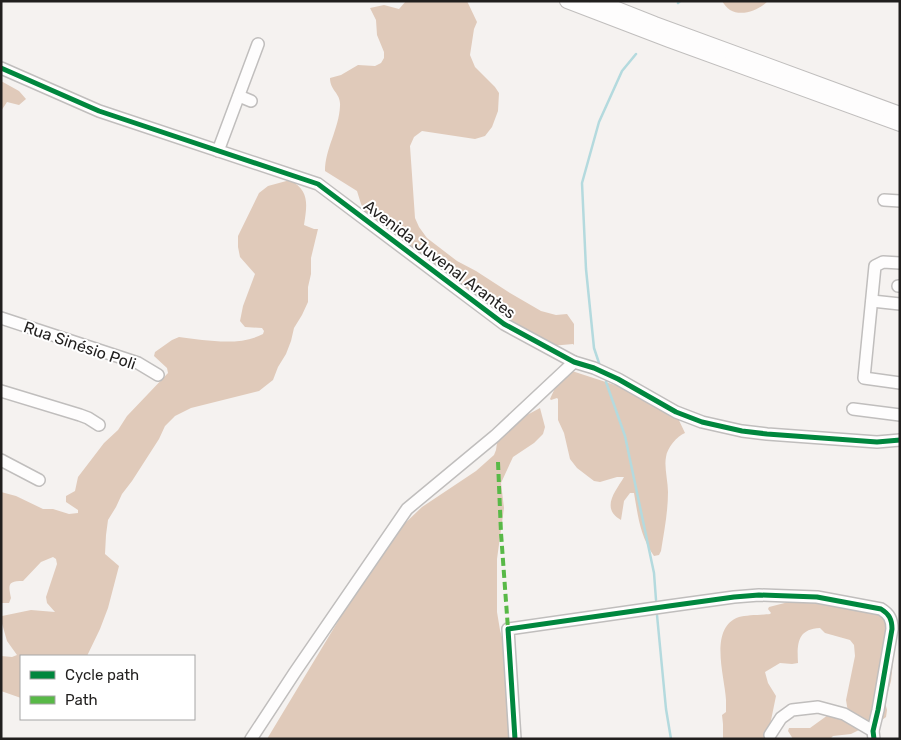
<svg xmlns="http://www.w3.org/2000/svg" width="901" height="740" viewBox="0 0 901 740" font-family="Rubik,sans-serif">
  <rect width="100%" height="100%" fill="#f5f2f0"/>
  <g fill="#e0caba">
    <path d="M406,1h61l10,21 -3,7 -4,26 5,12 20,20 4,6 -1,18 -6,16 -7,9 -10,3 -53,-8 -8,6 -4,9 5,72 4,9 8,11 30,23 19,10 34,22 31,18 15,4 11,-1 7,10v21l-1,-1 -22,2 -12,-3 -169,-122 -9,-17 -4,-13 -32,-20c0,-22 14,-42 15,-65 1,-13 -10,-15 -10,-28l11,-3 17,-10 17,1 6,-3 3,-5v-6l-7,-17 -1,-15 -6,-12 14,-3 15,4z"/>
    <path d="M722,1h46c-9,9 -26,16 -38,9 -3,-2 -6,-6 -8,-9z"/>
    <path d="M1,81l18,10 7,8 -7,6 -12,-3 -6,9z"/>
    <path d="M290,180c20,11 17,25 14,45l10,4h4l-7,29v16l-3,13v15l-6,13 -8,13 -3,13 -5,13 -8,13 -5,13 -14,11 -68,17 -16,8 -10,10 -6,13 -27,42 -10,13 -6,13 -8,13 -2,15 -1,19 14,12 -11,42 -8,21 -13,27h-66v42l-20,-7v-35l11,1 5,-2 -10,-14 -6,-21 1,-4 29,-6 24,2 -8,-9 -1,-6 11,-33 -1,-5 -3,-2 -12,5 -18,19c-15,0 -15,3 -12,17l-2,5h-8v-111l15,4 27,13h10l16,5 9,-1v-3l-12,-8v-6l9,-5 3,-14 26,-34 14,-13 9,-14 41,-43 -1,-5 -13,-12 1,-4 17,-12 7,-3c26,3 60,10 84,-3l1,-3 -2,-3 -17,-1 -5,-6 3,-15 12,-32 -15,-17 -2,-10v-11l21,-43 9,-7z"/>
    <path d="M572,371l46,15 15,9 27,8 16,11 9,19c-8,3 -18,15 -19,24 -2,10 2,24 2,35 0,20 -4,40 -7,59l-2,4 -5,1c-14,-20 -16,-40 -20,-63h-4l-6,8 -3,19c-21,-12 -5,-29 3,-43h-7l-17,5 -6,-1 -17,-13 -7,-9 -6,-26 -6,-13v-21l-1,-1 -6,2 -1,-1 5,-11z"/>
    <path d="M540,408l5,19 -2,7 -9,9 -21,14 -12,26 3,25 -7,51v53l3,18 11,40 5,69h-249l85,-141 46,-68 24,-23 54,-36 18,-16 2,-5 1,-7 6,-7 24,-21z"/>
    <path d="M812,596l67,17 8,11 7,28 -3,29 -6,21 2,8 -1,7 -4,3 -13,5 -18,9 -18,2 -3,3h-37l-5,-8 1,-3h21l18,-13 20,-3 -2,-12 9,-44 -1,-11 -4,-5 -25,-7 -5,-5c-23,1 -23,16 -22,35l-6,1 -12,-1 -15,9 3,11 8,13 -7,34 3,9h-49v-15l-1,-9 4,-3c0,-4 0,-8 0,-12 -1,-23 -18,-72 13,-83 7,-2 23,-2 31,-3l1,-1 -3,-4 1,-2z"/>
  </g>
  <g fill="none" stroke-linecap="round" stroke-linejoin="round">
    <g stroke="#b4dade" stroke-width="2.5">
      <path d="M678,3l2,-2"/>
      <path d="M599,363l-5,-15 -8,-79 -4,-86 17,-61 23,-51 14,-17"/>
      <path d="M606,382l19,54 29,137 2,27"/>
      <path d="M657,615l9,94 5,30"/>
    </g>
    <defs>
      <g id="minor">
        <path d="M1,68l98,43 219,73 186,140 70,38 20,6 24,11 58,33 26,10 40,9 25,3 110,8 23,-2"/>
        <path d="M239,96l12,5"/>
        <path d="M218,151l40,-107"/>
        <path d="M884,200l16,1"/>
        <path d="M900,263l-17,-1 -8,4 -11,112 36,5"/>
        <path d="M898,286h2"/>
        <path d="M872,301l28,3"/>
        <path d="M1,318l137,45 20,12"/>
        <path d="M1,391l79,24 8,3 11,7"/>
        <path d="M853,409l47,6"/>
        <path d="M1,460l38,20"/>
        <path d="M770,735l11,-17 11,-8 26,-3 26,7 29,17"/>
        <path d="M251,739l44,-67 112,-163 88,-73 79,-74"/>
        <path d="M515,739l-7,-110 161,-23 65,-9 25,-2 58,2 64,12c8,5 11,10 11,20l-14,81 -5,21 1,8"/>
      </g>
      <g id="major">
        <path d="M567,1l102,39 231,84"/>
        <path d="M597,1l58,23 245,90"/>
      </g>
    </defs>
    <use href="#minor" stroke="#c0bebd" stroke-width="14"/>
    <use href="#major" stroke="#c0bebd" stroke-width="16"/>
    <use href="#minor" stroke="#fefdfd" stroke-width="11"/>
    <use href="#major" stroke="#fefdfd" stroke-width="14"/>
    <path stroke="#58b947" stroke-width="4" stroke-dasharray="8 4" stroke-linecap="butt" d="M498,462l3,71 7,96"/>
    <defs>
      <g id="cycleway">
        <path d="M1,68l98,43 219,73 186,140 70,38 20,6 24,11 58,33 26,10 40,9 25,3 110,8 23,-2"/>
        <path d="M515,739l-7,-110 161,-23 65,-9 25,-2 58,2 64,12c8,5 11,10 11,20l-14,81 -5,21 1,8"/>
      </g>
    </defs>
    <use href="#cycleway" stroke="#fff" stroke-width="8"/>
    <use href="#cycleway" stroke="#00873e" stroke-width="5"/>
  </g>
  <g text-anchor="middle" stroke-width="4" stroke-linejoin="round" paint-order="stroke">
    <g font-size="16" fill="#211f1e" stroke="#fff">
      <text transform="translate(440 259) rotate(37)" y="6">Avenida Juvenal Arantes</text>
      <text transform="translate(80 345) rotate(19)" y="6">Rua Sinésio Poli</text>
    </g>
  </g>
  <rect width="901" height="740" fill="none" stroke="#211f1e" stroke-width="5"/>
  <rect x="20" y="655" width="175" height="65" fill="#ffffff" stroke="#a6a5a5"/>
  <rect x="30" y="671" width="25" height="8" fill="#00873e" stroke="#a6a5a5"/>
  <text x="65" y="680" font-size="15" fill="#211f1e">Cycle path</text>
  <rect x="30" y="696" width="25" height="8" fill="#58b947" stroke="#a6a5a5"/>
  <text x="65" y="705" font-size="15" fill="#211f1e">Path</text>
</svg>
